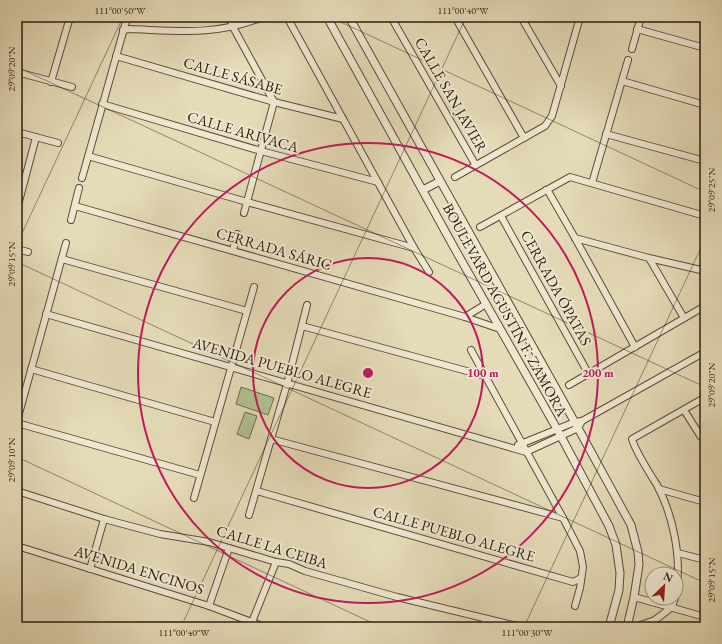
<svg xmlns="http://www.w3.org/2000/svg" width="722" height="644" viewBox="0 0 722 644" font-family="'EB Garamond',serif">
  <rect width="100%" height="100%" fill="#e5dbb8"/>
  <filter id="stains"><feTurbulence type="fractalNoise" baseFrequency=".005" numOctaves="4"/><feColorMatrix values="0 0 0 0 .2 0 0 0 0 .09 0 0 0 0 .02 0 0 0 .5 -.17"/></filter>
  <radialGradient id="worn" r=".72"><stop offset=".6" stop-color="#630" stop-opacity="0"/><stop offset="1" stop-color="#630" stop-opacity=".3"/></radialGradient>
  <g fill="#b1c192" stroke="#6f6e50">
    <path d="M241,387l33,11 -6,17 -32,-11z"/>
    <path d="M245,412l12,4 -8,23 -12,-5z"/>
  </g>
  <g fill="none" stroke-linecap="round" stroke-linejoin="round">
    <defs>
      <g id="minor">
        <path d="M230,17l3,10 41,75 -30,111"/>
        <path d="M287,17l127,231 15,24"/>
        <path d="M391,17l84,147"/>
        <path d="M455,17l69,121"/>
        <path d="M521,17l40,69"/>
        <path d="M637,29l68,19"/>
        <path d="M123,30l7,-1c51,2 84,7 133,-12"/>
        <path d="M632,49l9,-32"/>
        <path d="M116,56l158,46 69,17"/>
        <path d="M17,72l55,15"/>
        <path d="M622,81l83,24"/>
        <path d="M51,82l19,-65"/>
        <path d="M102,104l159,47 117,31"/>
        <path d="M17,132l41,11"/>
        <path d="M606,134l99,27"/>
        <path d="M88,156l159,46 167,46"/>
        <path d="M455,177l90,-51 7,-10 28,-99"/>
        <path d="M82,178l45,-160"/>
        <path d="M592,183l36,-123"/>
        <path d="M546,190l2,1 27,47 60,109"/>
        <path d="M75,206l390,111 35,12"/>
        <path d="M17,209l19,-72"/>
        <path d="M501,216l87,157"/>
        <path d="M71,220l8,-32"/>
        <path d="M480,227l90,-50 135,39"/>
        <path d="M575,238l74,20 56,13"/>
        <path d="M17,249l11,3"/>
        <path d="M233,250l4,-16"/>
        <path d="M649,258l35,60"/>
        <path d="M62,259l185,52"/>
        <path d="M46,314l480,138 52,-24 4,-7"/>
        <path d="M465,317l21,-13"/>
        <path d="M302,326l183,50"/>
        <path d="M471,350l92,168 17,33 3,16 -3,21 -5,18"/>
        <path d="M31,369l184,53"/>
        <path d="M569,385l136,-79"/>
        <path d="M684,410l17,27 4,3"/>
        <path d="M17,421l49,-178"/>
        <path d="M17,423l183,52"/>
        <path d="M271,439l292,79"/>
        <path d="M518,445l57,-23 7,-1 123,-69"/>
        <path d="M659,489l46,13"/>
        <path d="M17,491l87,28 56,15 49,8 67,20 13,2 16,7 92,26 124,30"/>
        <path d="M257,491l316,91 8,-4"/>
        <path d="M194,498l60,-211"/>
        <path d="M249,515l38,-131 20,-79"/>
        <path d="M17,546l192,60 56,21"/>
        <path d="M678,553l27,7"/>
        <path d="M90,569l14,-50"/>
        <path d="M676,592c6,-34 -3,-77 -19,-107 -7,-11 -22,-35 -25,-46l72,-41"/>
        <path d="M634,597l71,20"/>
        <path d="M209,606l20,-58"/>
        <path d="M252,622l24,-60"/>
        <path d="M479,627l9,-7"/>
        <path d="M635,627l20,-7 17,-13 3,-9"/>
      </g>
      <g id="tertiary">
        <path d="M327,17l129,234 101,178 52,97 7,19 4,28 -1,17 -10,37"/>
        <path d="M349,17l229,411 53,97 7,27 1,13 -5,32 -7,30"/>
        <path d="M423,190l17,-9"/>
      </g>
    </defs>
    <use href="#minor" stroke="#5b4c38" stroke-width="8"/>
    <use href="#tertiary" stroke="#5b4c38" stroke-width="9"/>
    <use href="#minor" stroke="#eee8d1" stroke-width="6"/>
    <use href="#tertiary" stroke="#eee8d1" stroke-width="7"/>
  </g>
  <path fill="none" stroke="#2d1c0e" stroke-width="1" stroke-opacity="0.45" d="M330,17l375,175M17,67l688,320M17,244l106,-227M17,262l688,321M17,457l364,170M181,627l285,-610M524,627l181,-388"/>
  <g fill="none" stroke="#c2185b" stroke-width="2">
    <circle cx="368" cy="373" r="115"/>
    <circle cx="368" cy="373" r="230"/>
  </g>
  <g text-anchor="middle" stroke-width="4" stroke-linejoin="round" paint-order="stroke">
    <g font-size="15" fill="#2d1c0e" stroke="#eee8d1">
      <text transform="translate(233 76) rotate(16)" y="5">CALLE SÁSABE</text>
      <text transform="translate(451 95) rotate(60)" y="5">CALLE SAN JAVIER</text>
      <text transform="translate(243 132) rotate(16)" y="5">CALLE ARIVACA</text>
      <text transform="translate(274 249) rotate(16)" y="5">CERRADA SÁRIC</text>
      <text transform="translate(556 288) rotate(61)" y="5">CERRADA ÓPATAS</text>
      <text transform="translate(505 310) rotate(61)" y="5">BOULEVARD AGUSTÍN F. ZAMORA</text>
      <text transform="translate(282 368) rotate(16)" y="5">AVENIDA PUEBLO ALEGRE</text>
      <text transform="translate(454 534) rotate(16)" y="5">CALLE PUEBLO ALEGRE</text>
      <text transform="translate(272 547) rotate(17)" y="5">CALLE LA CEIBA</text>
      <text transform="translate(139 570) rotate(17)" y="5">AVENIDA ENCINOS</text>
    </g>
  </g>
  <circle cx="368" cy="373" r="6" fill="#c2185b" stroke="#eee8d1" stroke-width="2"/>
  <g font-size="12" text-anchor="middle" font-weight="bold" fill="#c2185b" stroke="#eee8d1" stroke-width="4" stroke-linejoin="round" paint-order="stroke">
    <text x="483" y="377">100 m</text>
    <text x="598" y="377">200 m</text>
  </g>
  <rect width="722" height="644" fill="none" stroke="#e5dbb8" stroke-width="44"/>
  <g transform="translate(664 586) rotate(25)"><circle r="19" fill="#eee8d1" stroke="#a19683"/>
  <path d="M0-3L7 15L0 10L-7 15Z" fill="#8f2418"/>
  <text y="-6" font-size="11" font-weight="bold" text-anchor="middle" fill="#2d1c0e">N</text>
  </g>
  <rect x="22" y="22" width="678" height="600" fill="none" stroke="#2d1c0e" stroke-width="1.5"/>
  <g font-size="10" text-anchor="middle" fill="#2d1c0e">
    <text x="120" y="14">111°00'50"W</text>
    <text x="463" y="14">111°00'40"W</text>
    <text transform="translate(11 69) rotate(-90)" y="4">29°09'20"N</text>
    <text transform="translate(711 190) rotate(-90)" y="4">29°09'25"N</text>
    <text transform="translate(11 264) rotate(-90)" y="4">29°09'15"N</text>
    <text transform="translate(711 385) rotate(-90)" y="4">29°09'20"N</text>
    <text transform="translate(11 460) rotate(-90)" y="4">29°09'10"N</text>
    <text transform="translate(711 580) rotate(-90)" y="4">29°09'15"N</text>
    <text x="184" y="636">111°00'40"W</text>
    <text x="527" y="636">111°00'30"W</text>
  </g>
  <rect width="100%" height="100%" filter="url(#stains)"/>
  <rect width="100%" height="100%" fill="url(#worn)"/>
</svg>
